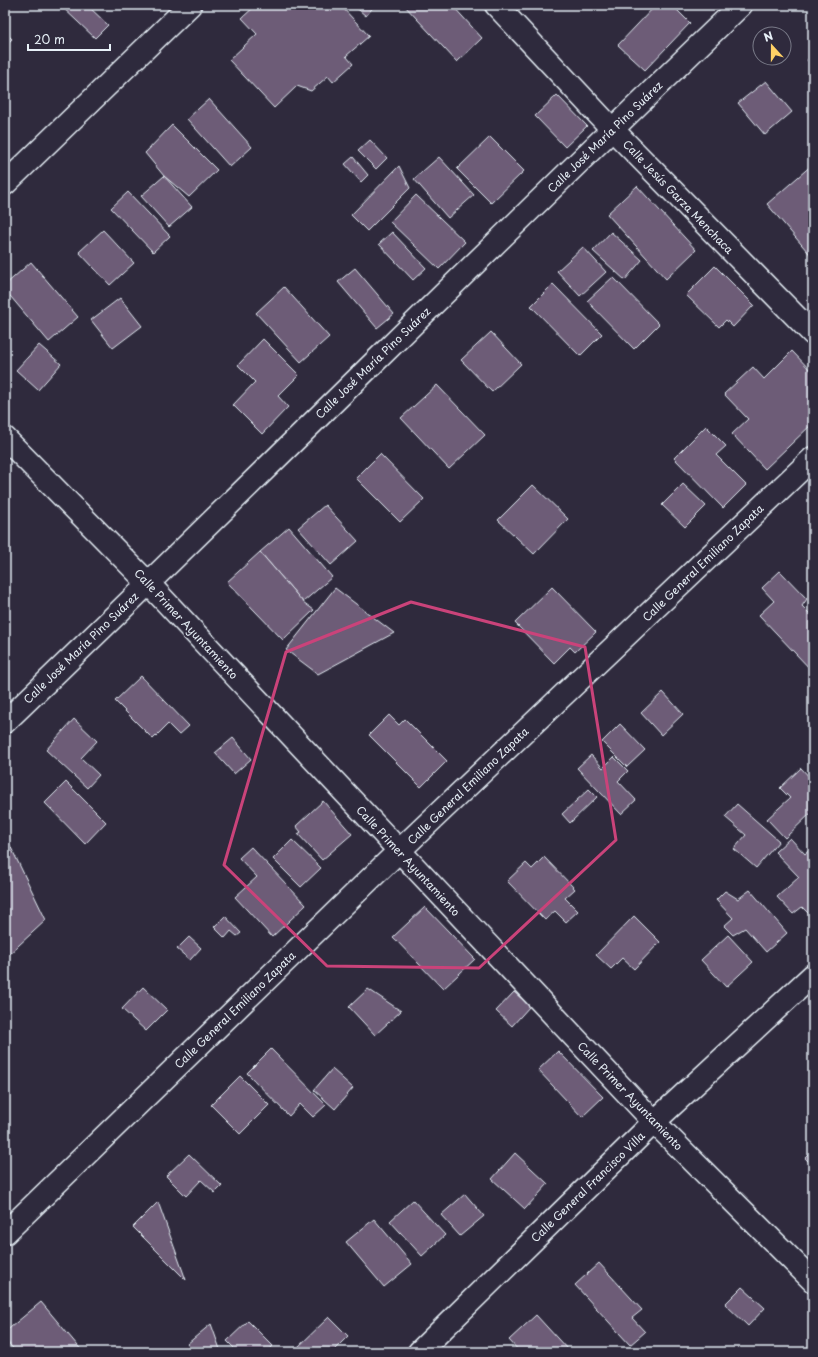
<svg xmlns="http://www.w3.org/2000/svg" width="818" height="1357" viewBox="0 0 818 1357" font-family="'Playpen Sans',sans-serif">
  <rect width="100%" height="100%" fill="#2f2a3d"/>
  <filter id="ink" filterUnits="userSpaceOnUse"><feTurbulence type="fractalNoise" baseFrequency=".025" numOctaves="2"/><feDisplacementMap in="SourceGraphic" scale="8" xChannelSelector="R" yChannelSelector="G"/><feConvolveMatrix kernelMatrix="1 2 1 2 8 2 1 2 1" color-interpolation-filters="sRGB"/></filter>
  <g filter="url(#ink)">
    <g fill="#6d5c77" stroke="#e8f1f8">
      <path d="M60,5h27l21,20 -13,13z"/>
      <path d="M256,5h55l3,3 3,-3h23l29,31 -23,20 7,8 -20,18 -5,-6 -17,15 -14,-5 -23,22 -45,-48 28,-26 -15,-16z"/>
      <path d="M353,5h22l-9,11z"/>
      <path d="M404,5h48l30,33 -25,24z"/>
      <path d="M656,5h16l18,18 -45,47 -27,-25z"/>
      <path d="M5,32l7,7 -7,7z"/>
      <path d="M813,55v12l-6,-7z"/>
      <path d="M766,81l26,31 -27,23 -27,-32z"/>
      <path d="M557,95l30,31 -22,21 -30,-31z"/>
      <path d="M209,99l43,48 -22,20 -43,-48z"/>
      <path d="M172,125l45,45 -28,27 -25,-21 -19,-23z"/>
      <path d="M490,137l34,34 -33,32 -34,-34z"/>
      <path d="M370,140l17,18 -11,11 -18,-18z"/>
      <path d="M353,157l15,18 -7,7 -16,-18z"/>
      <path d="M439,157l35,38 -26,23 -34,-39z"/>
      <path d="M813,164v94l-46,-54z"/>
      <path d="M399,166l11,22 -43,43 -16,-16z"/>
      <path d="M164,176l28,31 -23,20 -28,-31z"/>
      <path d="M637,186l59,64 -30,29 -59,-65z"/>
      <path d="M128,192l42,44 -17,16 -42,-44z"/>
      <path d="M416,195l49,47 -26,27 -49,-47z"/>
      <path d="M103,230l31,33 -24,22 -31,-33z"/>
      <path d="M392,232l34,36 -13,12 -34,-36z"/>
      <path d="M611,232l31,28 -17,20 -32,-29z"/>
      <path d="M583,247l23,25 -26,24 -23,-25z"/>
      <path d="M31,262l47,55 -29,25 -44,-52v-5z"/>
      <path d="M715,266l39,39 -21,22 -7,-7 -7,7 -33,-32z"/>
      <path d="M355,268l39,46 -17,14 -39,-46z"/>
      <path d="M613,277l46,47 -25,25 -47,-48z"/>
      <path d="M553,284l49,50 -22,22 -49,-50z"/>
      <path d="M284,287l45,50 -28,25 -45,-49z"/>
      <path d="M120,298l22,28 -29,22 -22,-28z"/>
      <path d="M491,332l30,32 -29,28 -31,-32z"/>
      <path d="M263,339l36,36 -21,21 10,11 -26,27 -29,-29 22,-23 -17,-17z"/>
      <path d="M39,345l22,19 -23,26 -22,-20z"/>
      <path d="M792,351l21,22v50l-48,46 -33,-35 16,-15 -24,-25 29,-27 11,12z"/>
      <path d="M437,385l48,50 -36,34 -48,-51z"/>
      <path d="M706,426l20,20 -10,9 30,30 -23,23 -49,-50z"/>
      <path d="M380,454l44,45 -24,23 -44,-44z"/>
      <path d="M683,484l23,22 -21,21 -23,-22z"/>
      <path d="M533,485l35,34 -34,35 -36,-34z"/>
      <path d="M325,505l33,36 -27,24 -33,-37z"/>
      <path d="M289,527l43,50 -29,25 -43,-50z"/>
      <path d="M813,532v10l-5,-5z"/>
      <path d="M260,552l43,50 11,8 -31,30 -56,-58z"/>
      <path d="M780,571l27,28 -5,7 11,11v55l-54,-57 15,-14 -12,-13z"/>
      <path d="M552,587l44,45 -21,20 -5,-5 -16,16 -39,-40z"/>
      <path d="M335,588l59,45 -76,41 -32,-24z"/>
      <path d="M141,676l48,50 -10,9 -11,-11 -15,15 -38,-38z"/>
      <path d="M663,692l20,22 -22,21 -20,-22z"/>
      <path d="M389,715l10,10 6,-6 42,42 -26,26 -52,-52z"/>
      <path d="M74,719l23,22 -16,17 18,17 -12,13 -41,-38z"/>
      <path d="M620,724l25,26 -18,17 -25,-25z"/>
      <path d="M233,738l18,21 -17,15 -19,-21z"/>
      <path d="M591,755l12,13 11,-11 14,14 -10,10 18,19 -15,14 -44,-46z"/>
      <path d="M801,768l12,13v30l-28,27 -18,-19 23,-21 -10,-10z"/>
      <path d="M66,782l40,40 -21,22 -40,-41z"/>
      <path d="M589,789l8,8 -27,26 -8,-9z"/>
      <path d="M323,801l29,33 -30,26 -24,-26 3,-2 -5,-6z"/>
      <path d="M737,804l42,37 -23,27 -22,-19 12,-14 -21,-18z"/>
      <path d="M5,835l41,85 -41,38z"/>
      <path d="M790,838l15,16 8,-7v71l-11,-11 -9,7 -16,-17 22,-20 -24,-25z"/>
      <path d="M292,840l29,28 -20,19 -28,-28z"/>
      <path d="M251,847l55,58 -34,32 -37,-40 22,-20 -18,-19z"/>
      <path d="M544,857l31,32 -10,9 13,13 -12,11 -11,-11 -10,9 -38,-39 19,-18 6,6z"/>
      <path d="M750,890l37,43 -21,19 -21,-24 -12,7 -9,-9 9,-8 -17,-18 9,-9 13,8z"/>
      <path d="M425,907l50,52 -32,30 -50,-52z"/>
      <path d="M225,916l16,17 -4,3 -6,-5 -6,7 -11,-11z"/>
      <path d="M634,916l26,26 -26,27 -12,-11 -11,11 -15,-14z"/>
      <path d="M728,935l25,27 -27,25 -25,-27z"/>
      <path d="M189,937l12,11 -11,12 -13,-11z"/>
      <path d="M143,987l24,23 -21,21 -24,-22z"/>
      <path d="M368,989l33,22 -26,24 -26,-28z"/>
      <path d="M514,992l16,14 -18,20 -16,-15z"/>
      <path d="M271,1049l55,56 -13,12 -13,-13 -11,12 -42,-43z"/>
      <path d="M558,1051l45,46 -21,20 -44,-47z"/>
      <path d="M332,1069l21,19 -18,21 -21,-19z"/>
      <path d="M240,1076l29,29 -29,29 -29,-29z"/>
      <path d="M813,1150v16l-8,-8z"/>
      <path d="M515,1153l33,31 -23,25 -33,-30z"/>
      <path d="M189,1154l33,32 -7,7 -14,-13 -15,16 -20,-20z"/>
      <path d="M465,1194l19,22 -24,20 -19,-21z"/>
      <path d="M413,1200l32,35 -23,21 -32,-35z"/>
      <path d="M158,1202l28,78 -53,-53z"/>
      <path d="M374,1219l38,45 -28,23 -38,-45z"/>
      <path d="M599,1263l43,47 -10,8 13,14 -15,13 -55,-60z"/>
      <path d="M742,1287l23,21 -17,18 -23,-22z"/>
      <path d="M41,1302l42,50h-67l-11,-13v-7z"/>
      <path d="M536,1315l32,35 -2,2h-46l-11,-12z"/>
      <path d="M329,1317l19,19 -15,15 1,1h-35l-3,-3z"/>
      <path d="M248,1321l25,25 -6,6h-29l-11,-11z"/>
      <path d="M211,1324l10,28h-27l-7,-8z"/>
    </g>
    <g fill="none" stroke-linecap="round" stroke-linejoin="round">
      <defs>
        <g id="minor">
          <path d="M496,5l116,124 201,205"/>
          <path d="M5,184l185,-179"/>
          <path d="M5,438l144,146 505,538 159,159"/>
          <path d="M5,722c247,-237 489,-480 736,-717"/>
          <path d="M5,1233l394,-382 414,-393"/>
          <path d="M419,1352l235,-230 159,-147"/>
        </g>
      </defs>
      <use href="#minor" stroke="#e8f1f8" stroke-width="25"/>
      <use href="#minor" stroke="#2f2a3d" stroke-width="22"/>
    </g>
  </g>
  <path fill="none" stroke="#ca437a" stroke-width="3" stroke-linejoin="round" d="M411,602l174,45 31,193 -137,128 -152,-2 -103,-101 62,-213z"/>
  <g text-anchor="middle" stroke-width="4" stroke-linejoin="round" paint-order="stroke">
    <g font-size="11" fill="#e8f1f8" stroke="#2f2a3d">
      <text transform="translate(605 137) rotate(-44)" y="4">Calle José María Pino Suárez</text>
      <text transform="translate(678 197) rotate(46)" y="4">Calle Jesús Garza Menchaca</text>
      <text transform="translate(373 363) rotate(-44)" y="4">Calle José María Pino Suárez</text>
      <text transform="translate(703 563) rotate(-44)" y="4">Calle General Emiliano Zapata</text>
      <text transform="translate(186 624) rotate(47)" y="4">Calle Primer Ayuntamiento</text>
      <text transform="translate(81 648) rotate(-44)" y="4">Calle José María Pino Suárez</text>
      <text transform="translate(468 786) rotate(-44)" y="4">Calle General Emiliano Zapata</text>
      <text transform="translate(408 861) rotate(47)" y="4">Calle Primer Ayuntamiento</text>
      <text transform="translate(235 1010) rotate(-44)" y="4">Calle General Emiliano Zapata</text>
      <text transform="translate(630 1096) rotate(46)" y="4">Calle Primer Ayuntamiento</text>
      <text transform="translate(588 1187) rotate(-44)" y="4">Calle General Francisco Villa</text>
    </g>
  </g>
  <rect width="818" height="1357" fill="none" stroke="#2f2a3d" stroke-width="20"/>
  <rect x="10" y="10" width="798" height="1337" fill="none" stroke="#e8f1f8" stroke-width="1.5" filter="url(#ink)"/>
  <g transform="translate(772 46) rotate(339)"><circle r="19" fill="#2f2a3d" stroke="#797a88"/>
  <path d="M0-3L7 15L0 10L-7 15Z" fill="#ffd166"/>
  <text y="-6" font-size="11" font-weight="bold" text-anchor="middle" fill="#e8f1f8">N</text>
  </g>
  <path d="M28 44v6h82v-6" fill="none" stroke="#e8f1f8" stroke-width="2"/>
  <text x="34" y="44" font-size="12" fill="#e8f1f8" stroke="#2f2a3d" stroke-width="3" paint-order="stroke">20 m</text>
</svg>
